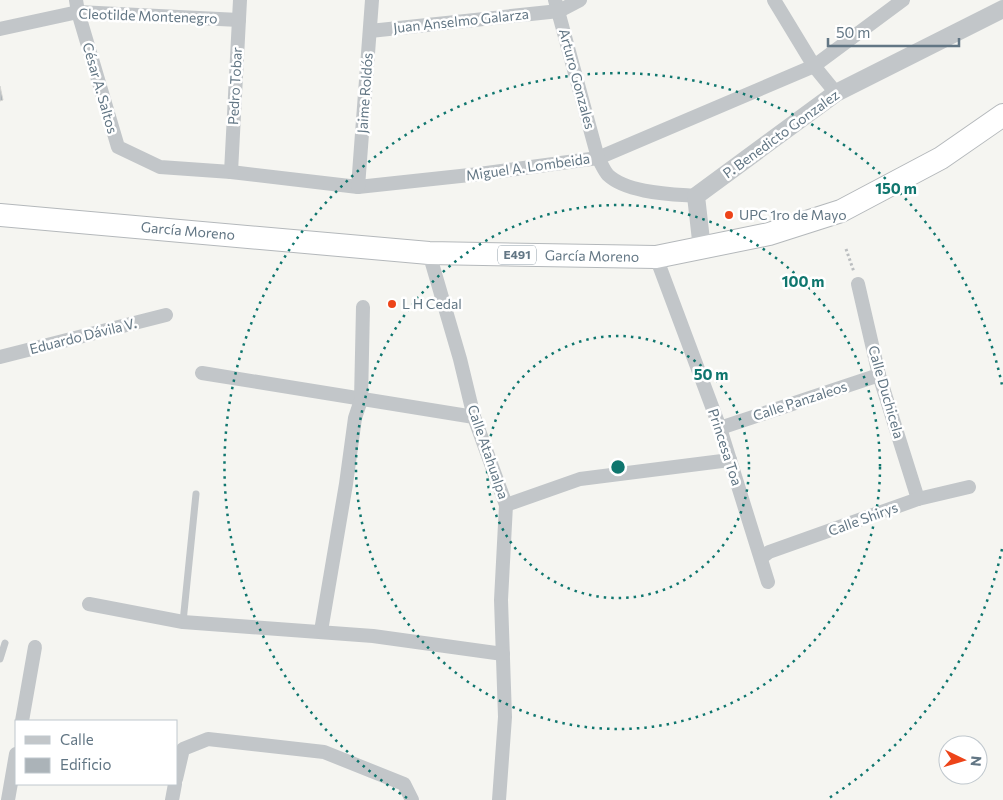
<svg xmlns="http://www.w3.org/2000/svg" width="1003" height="800" viewBox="0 0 1003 800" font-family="Commissioner,sans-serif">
  <rect width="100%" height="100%" fill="#f5f5f1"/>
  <path fill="#abb3b8" stroke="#d6d6d3" d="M0,86l3,14 -3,1z"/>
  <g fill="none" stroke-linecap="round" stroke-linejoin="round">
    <defs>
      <path id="trunk" d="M0,215l429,38 227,4 113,-23 72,-23 100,-53 62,-43"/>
    </defs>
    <use href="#trunk" stroke="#b4b8bb" stroke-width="24"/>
    <path stroke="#bbbec0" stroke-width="3" stroke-dasharray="2.5 2.5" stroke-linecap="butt" d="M846,249l8,23"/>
    <g stroke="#c2c6c9" stroke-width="7">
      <path d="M183,622l13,-128"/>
      <path d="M0,659l5,-16"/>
    </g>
    <g stroke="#c2c6c9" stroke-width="14">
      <path d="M76,0l2,12 40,135 42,20 71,5 127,15 121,-13 119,-16 216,-92 89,-66"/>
      <path d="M555,0l43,158c3,5 6,13 10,17 19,18 63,19 88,21"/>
      <path d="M774,0l40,66 22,27"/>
      <path d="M0,29l78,-17 161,8"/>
      <path d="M370,31l189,-20 21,-11"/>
      <path d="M231,172l9,-172"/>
      <path d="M358,187l14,-187"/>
      <path d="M429,253l31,106 14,58 32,88 -5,95 4,117 -6,83"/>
      <path d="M656,257l64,171 48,154"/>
      <path d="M858,284l21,91 39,124"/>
      <path d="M0,357l166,-42"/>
      <path d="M202,373l272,44"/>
      <path d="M720,428l159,-53"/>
      <path d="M506,505l74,-26 150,-19"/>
      <path d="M761,558l8,-6 149,-53 51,-12"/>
      <path d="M89,604l94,18 190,14 130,18"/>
      <path d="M321,631l25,-147 9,-66 6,-18 2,-93"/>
      <path d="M22,721l13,-74"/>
      <path d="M176,779l7,-30 25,-10 116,13 80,32 8,16"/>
      <path d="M8,800l8,-46"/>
      <path d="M172,800l3,-16"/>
    </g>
    <path stroke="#c2c6c9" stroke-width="18" d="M702,249l-6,-53 140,-103 167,-84"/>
    <use href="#trunk" stroke="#fff" stroke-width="22"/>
  </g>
  <g fill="none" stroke="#0f766e" stroke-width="2.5" stroke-dasharray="2.5 5">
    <circle cx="618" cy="467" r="131"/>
    <circle cx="618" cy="467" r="262"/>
    <path d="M1002 549A393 393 0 0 1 829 798M407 798A393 393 0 1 1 1002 385"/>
  </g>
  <g fill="#ed4419" stroke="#fff" stroke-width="2">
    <circle cx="729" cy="215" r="5"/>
    <circle cx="392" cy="304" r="5"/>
  </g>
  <g text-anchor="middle" stroke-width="5" stroke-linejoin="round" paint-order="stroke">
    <rect fill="#fff" stroke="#919fa9" stroke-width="1" x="498" y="245.5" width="38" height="19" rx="4"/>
    <g font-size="12" font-weight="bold" fill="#627684">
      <text x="517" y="259">E491</text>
    </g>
    <g font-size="14" fill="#627684" stroke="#fff">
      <text transform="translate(148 16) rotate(2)" y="5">Cleotilde Montenegro</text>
      <text transform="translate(461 21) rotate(-6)" y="5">Juan Anselmo Galarza</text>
      <text transform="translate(577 79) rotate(75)" y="5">Arturo Gonzales</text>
      <text transform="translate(235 86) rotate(-87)" y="5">Pedro Tobar</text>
      <text transform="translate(100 88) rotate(74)" y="5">César A. Saltos</text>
      <text transform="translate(365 93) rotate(-86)" y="5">Jaime Roldós</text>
      <text transform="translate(781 134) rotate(-36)" y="5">P. Benedicto Gonzalez</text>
      <text transform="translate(528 167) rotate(-8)" y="5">Miguel A. Lombeida</text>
      <text transform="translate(188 231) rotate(5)" y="5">García Moreno</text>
      <text transform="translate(592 256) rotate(1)" y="5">García Moreno</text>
      <text transform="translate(83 336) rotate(-14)" y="5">Eduardo Dávila V.</text>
      <text transform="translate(886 392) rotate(74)" y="5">Calle Duchicela</text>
      <text transform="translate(800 401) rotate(-18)" y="5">Calle Panzaleos</text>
      <text transform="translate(725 447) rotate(72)" y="5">Princesa Toa</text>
      <text transform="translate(488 452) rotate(71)" y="5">Calle Atahualpa</text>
      <text transform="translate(863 519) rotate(-20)" y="5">Calle Shirys</text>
    </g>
    <g font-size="14" fill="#627684" stroke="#fff" text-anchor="start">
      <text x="739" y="220">UPC 1ro de Mayo</text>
      <text x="402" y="309">L H Cedal</text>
    </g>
  </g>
  <circle cx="618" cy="467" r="8" fill="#0f766e" stroke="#fff" stroke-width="2.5"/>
  <g font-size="15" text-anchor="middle" font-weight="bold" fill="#0f766e" stroke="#fff" stroke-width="5" stroke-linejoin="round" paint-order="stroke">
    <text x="896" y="194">150 m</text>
    <text x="803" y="287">100 m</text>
    <text x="711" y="380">50 m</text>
  </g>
  <rect x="15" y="720" width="162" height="65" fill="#ffffff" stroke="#c0c8ce"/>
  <rect x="25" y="736" width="25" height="8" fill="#c2c6c9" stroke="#c0c8ce"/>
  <text x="60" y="745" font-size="15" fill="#627684">Calle</text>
  <rect x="25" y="758" width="25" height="15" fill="#abb3b8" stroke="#c0c8ce"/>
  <text x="60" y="770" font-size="15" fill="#627684">Edificio</text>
  <g transform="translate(963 760) rotate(95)"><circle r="24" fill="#ffffff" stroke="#c0c8ce"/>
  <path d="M0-4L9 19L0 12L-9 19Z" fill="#ed4419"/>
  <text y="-8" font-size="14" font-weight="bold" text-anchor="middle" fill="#627684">N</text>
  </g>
  <path d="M828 38v8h131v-8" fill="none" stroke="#627684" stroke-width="2.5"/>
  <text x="836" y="38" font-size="15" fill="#627684" stroke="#ffffff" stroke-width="4" paint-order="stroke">50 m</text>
</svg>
